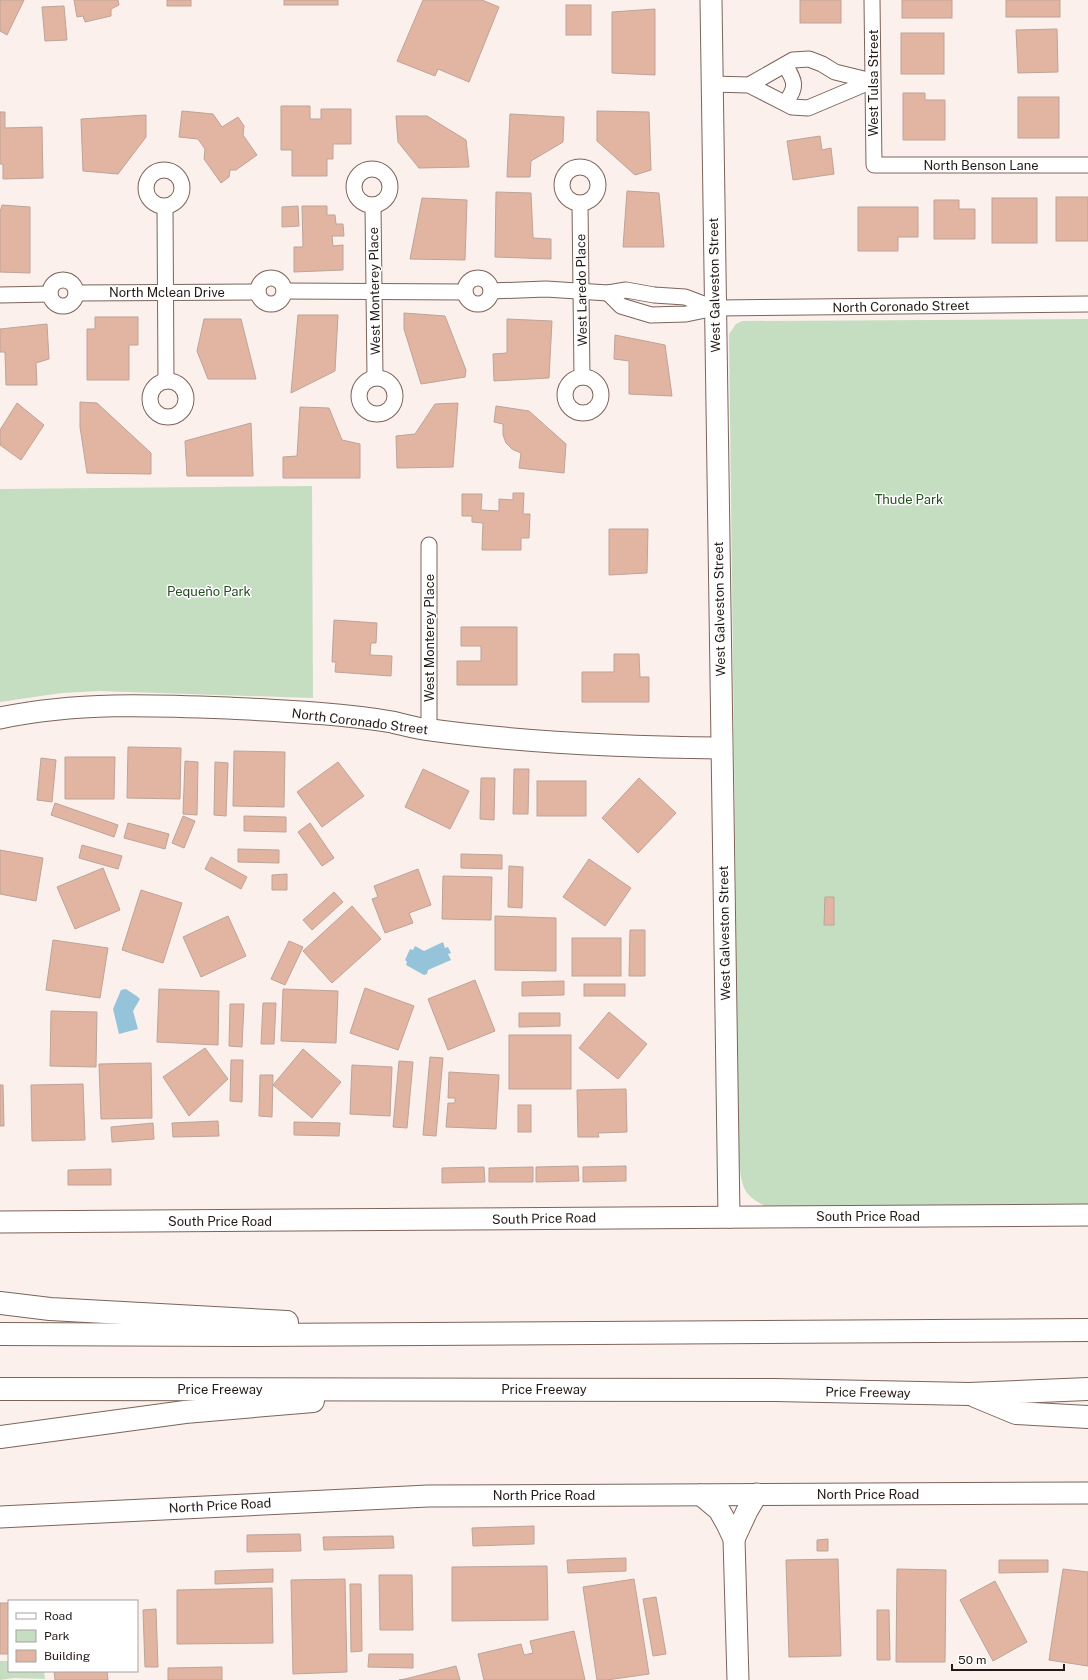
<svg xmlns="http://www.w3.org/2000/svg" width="1088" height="1680" viewBox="0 0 1088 1680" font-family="'Public Sans',sans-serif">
  <rect width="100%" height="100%" fill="#fcf0ec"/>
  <g fill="#c5dec2">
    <path d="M1088,319v886l-321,2c-24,-12 -25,-19 -28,-45l-10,-828 7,-10 6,-3z"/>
    <path d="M312,486l1,212 -214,-7 -37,2 -62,9v-213z"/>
    <path d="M0,1661h9v10h35l1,8 -31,-1 -14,2z"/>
  </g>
  <g fill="#95c3da">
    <path d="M443,942l2,6 3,-1 3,6 -3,1 3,6 -23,10 -1,4 -3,1 -18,-10 1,-3 -2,-2 5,-11 3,1 2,-4 9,5z"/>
    <path d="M126,989l12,8 2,2 -7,12 5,18 -19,5 -6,-25 8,-19z"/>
  </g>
  <g fill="#e2b5a2" stroke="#bda398">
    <path d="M0,0h24l-17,35 -7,-4z"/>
    <path d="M74,0h44l1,5 -8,4v7l-26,6 -2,-6 -6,1z"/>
    <rect x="167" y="0" width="24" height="6"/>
    <rect x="284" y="0" width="54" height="5"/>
    <path d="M423,0h59l17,7 -30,75 -31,-13 -3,7 -38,-15z"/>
    <rect x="800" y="0" width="41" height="23"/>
    <rect x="902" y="0" width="50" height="18"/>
    <rect x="1006" y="0" width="54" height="17"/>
    <rect x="566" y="5" width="25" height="30"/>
    <path d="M64,6l3,34 -22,1 -3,-34z"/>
    <path d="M655,9v66l-43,-2v-61z"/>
    <path d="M1057,29l1,43 -40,1 -2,-43z"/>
    <rect x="901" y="33" width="43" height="41"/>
    <path d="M903,93h22v7h20v40h-42z"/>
    <rect x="1018" y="97" width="41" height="41"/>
    <path d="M281,106h29v13h11v-10h30v35h-18v15h-6v17h-35v-26h-11z"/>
    <path d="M182,111l31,3 9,13 16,-10 6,9 -1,9 14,20 -21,15h-6l-1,7 -8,6 -17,-24 1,-10 -7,-10 -19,-2z"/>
    <path d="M597,111l52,1 2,58 -16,5 -38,-34z"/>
    <path d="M0,112h5v16l37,-1 1,51 -40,1v-15h-3z"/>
    <path d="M510,114l54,3 -1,25 -32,19 -1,16h-23z"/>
    <path d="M146,115v22l-28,37 -35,-3 -2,-52z"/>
    <path d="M396,116h31l39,24 3,27 -50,1 -21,-26z"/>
    <path d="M820,136l2,14 9,-2 3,26 -41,6 -6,-39z"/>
    <path d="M627,191l32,2 5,54h-41z"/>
    <path d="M496,192l35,1 2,45 18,1v20l-56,-2z"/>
    <rect x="1056" y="197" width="32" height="44"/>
    <path d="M422,198l45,2 -2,60 -55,-1z"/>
    <rect x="992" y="198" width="45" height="45"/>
    <path d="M934,200h25v9h16v30h-41z"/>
    <path d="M2,205l28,2v66l-30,-1v-60z"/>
    <path d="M298,206l1,20 -17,1v-20z"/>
    <path d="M302,206h25v9h8l1,9h7l1,12h-12l1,10 10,-1v25l-49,2v-25h9z"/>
    <path d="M858,207h60v30h-20v14h-40z"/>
    <path d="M404,313l41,3 21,54 -1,7 -44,7 -17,-55z"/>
    <path d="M298,315h40l-3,56 -44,22z"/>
    <path d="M95,317h43v28h-9v35h-42v-51h8z"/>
    <path d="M204,319h37l15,60h-48l-11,-28z"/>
    <path d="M507,319l45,2 -3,57 -55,3 -1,-27 14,-1z"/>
    <path d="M47,324l2,35 -13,4 1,22h-31l-1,-33h-5v-23z"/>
    <path d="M615,335l50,10 7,51 -43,-2v-33l-15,-2z"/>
    <path d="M80,402l17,1 54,50v21l-64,-1 -7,-46z"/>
    <path d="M17,403l27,22 -23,35 -21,-15v-15z"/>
    <path d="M458,403l-5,64 -56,1 -1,-32 19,-2 20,-30z"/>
    <path d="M496,406l33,5 37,33 -2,29 -45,-5 2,-15 -9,-4 -6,-6 -3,-8v-11l-9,-2z"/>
    <path d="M300,407l29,1 13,32 18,4v34h-77v-21l14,-1z"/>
    <path d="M251,423l2,53h-66l-2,-35z"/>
    <path d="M513,493h11l-1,21h7l-1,24h-8v12h-39l1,-27 -11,-1v-6h-10v-22h20l-1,16 18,1v-12l14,1z"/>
    <path d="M609,529h39l-1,44 -38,2z"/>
    <path d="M334,620l43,3 -1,20h-5l-1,12 22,1 -1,20 -56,-4 1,-10h-4z"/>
    <path d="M461,627h56v58h-60v-24h24v-15h-20z"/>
    <path d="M614,654h25l1,23h9v25h-67v-30h32z"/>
    <path d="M128,747l53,1 -1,51 -53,-1z"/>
    <path d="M234,751l51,1 -1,55 -51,-1z"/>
    <path d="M65,757h50l-1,42h-49z"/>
    <path d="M41,758l15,2 -4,42 -15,-2z"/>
    <path d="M185,761l13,1 -1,53 -14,-1z"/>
    <path d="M215,762l13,1 -2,53 -12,-1z"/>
    <path d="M338,762l26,34 -42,31 -25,-35z"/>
    <path d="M423,769l46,22 -19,38 -45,-22z"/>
    <path d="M514,769h15l-1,45h-15z"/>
    <path d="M481,778h14l-1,42 -14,-1z"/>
    <path d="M639,778l37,35 -38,40 -36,-35z"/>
    <rect x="537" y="781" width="49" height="35"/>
    <path d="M55,803l63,22 -4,12 -63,-22z"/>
    <path d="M183,816l12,5 -11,27 -12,-5z"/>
    <path d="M244,816l42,1v15l-42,-1z"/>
    <path d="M128,823l41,11 -4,15 -41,-11z"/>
    <path d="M310,823l24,35 -12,8 -24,-34z"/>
    <path d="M82,845l40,11 -4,13 -39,-11z"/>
    <path d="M238,849l41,1v13l-41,-1z"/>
    <path d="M0,850l43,8 -7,43 -36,-7z"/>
    <path d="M461,854l41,1v14l-41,-1z"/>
    <path d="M211,857l36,20 -6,12 -36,-20z"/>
    <path d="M589,859l42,29 -26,38 -42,-29z"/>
    <path d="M509,866l14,1 -1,41 -14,-1z"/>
    <path d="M103,868l17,42 -45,19 -18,-42z"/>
    <path d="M418,869l13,36 -22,8 4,10 -28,10 -13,-34 6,-2 -4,-11z"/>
    <path d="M287,874v16h-15v-15z"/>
    <path d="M443,876l49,1 -1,43 -49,-1z"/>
    <path d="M141,890l41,13 -19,60 -41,-13z"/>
    <path d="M334,892l9,10 -31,28 -9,-10z"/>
    <path d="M825,897h9v28h-10z"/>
    <path d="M352,906l29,33 -49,44 -29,-32z"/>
    <path d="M228,916l18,40 -45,21 -18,-40z"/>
    <path d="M495,916l61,2v53l-61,-1z"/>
    <path d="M630,930h15v46h-16z"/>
    <rect x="572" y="938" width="49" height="38"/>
    <path d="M53,940l55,8 -8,50 -54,-8z"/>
    <path d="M289,941l14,6 -18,38 -14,-6z"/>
    <path d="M475,980l20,51 -47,19 -20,-51z"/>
    <path d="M564,981v14l-42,1v-14z"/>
    <rect x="584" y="984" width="41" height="12"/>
    <path d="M365,988l49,18 -16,44 -48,-17z"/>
    <path d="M159,989l60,2 -1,54 -61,-3z"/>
    <path d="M283,989l55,2 -2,52 -55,-2z"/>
    <path d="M263,1003h13l-2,41h-13z"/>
    <path d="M230,1004h14l-2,43 -13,-1z"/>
    <path d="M51,1011l46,1 -1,55 -46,-1z"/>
    <path d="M609,1012l38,32 -29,35 -39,-31z"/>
    <path d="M519,1013h41v13l-41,1z"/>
    <rect x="509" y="1035" width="62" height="54"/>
    <path d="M205,1048l23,31 -39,37 -26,-39z"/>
    <path d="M303,1049l38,33 -29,36 -39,-33z"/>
    <path d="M430,1057l13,1 -7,78 -13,-1z"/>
    <path d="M231,1060h12l-1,42 -12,-1z"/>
    <path d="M399,1061l14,1 -6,66 -14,-1z"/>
    <path d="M151,1063l1,55 -51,1 -2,-55z"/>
    <path d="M352,1065l40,2 -2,49 -40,-2z"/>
    <path d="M449,1072l50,3 -3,54 -50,-2 2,-24h7v-5h-7z"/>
    <path d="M260,1075h13l-1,42 -13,-1z"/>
    <path d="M83,1084l2,56 -53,1 -1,-56z"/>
    <path d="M0,1085h3l1,41h-4z"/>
    <path d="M626,1089l1,43 -29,1 1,4h-21l-1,-47z"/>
    <rect x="518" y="1105" width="13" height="27"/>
    <path d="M218,1121l1,15 -46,1 -1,-14z"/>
    <path d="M294,1122l46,1 -1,13 -45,-1z"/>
    <path d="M153,1123l1,16 -42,3 -1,-15z"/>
    <path d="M578,1166l1,15 -43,1v-15z"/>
    <path d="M626,1166v15l-43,1v-15z"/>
    <path d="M484,1167l1,15 -43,1v-15z"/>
    <path d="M533,1167v15h-44v-14z"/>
    <path d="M111,1169v16h-43v-15z"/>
    <path d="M534,1526v18l-61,2 -1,-18z"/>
    <path d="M300,1534l1,17 -54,1v-17z"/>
    <path d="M393,1536l1,12 -70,2 -1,-13z"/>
    <path d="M828,1539v12h-11v-11z"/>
    <path d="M626,1558v13l-58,2 -1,-13z"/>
    <path d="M838,1559l3,97 -52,1 -3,-97z"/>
    <path d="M999,1560h49v12l-49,1z"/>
    <path d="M547,1566l1,54 -96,1v-54z"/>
    <path d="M273,1569v13l-58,2v-13z"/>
    <path d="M897,1569l49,1 -1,92h-49z"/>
    <path d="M1063,1569l25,3v94l-39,-6z"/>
    <path d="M379,1575h33l1,55h-33z"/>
    <path d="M345,1579l2,93 -54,2 -2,-94z"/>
    <path d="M634,1579l15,95 -42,6h-10l-14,-93z"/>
    <path d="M995,1581l32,61 -34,19 -33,-61z"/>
    <path d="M350,1584h11l1,67 -11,1z"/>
    <path d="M272,1588l1,55 -96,1v-54z"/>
    <path d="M656,1597l10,57 -13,2 -10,-57z"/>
    <rect x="0" y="1603" width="9" height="51"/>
    <path d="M156,1609l2,58h-13l-2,-57z"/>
    <path d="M877,1610h12l1,50h-13z"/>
    <path d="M574,1631l11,49h-101l-6,-26 43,-10 3,11 9,-2 -3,-12z"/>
    <path d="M369,1654h44v14l-45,-1z"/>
    <path d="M456,1666l4,14h-61l6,-1z"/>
    <path d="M222,1667v13h-54v-12z"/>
    <path d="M54,1671h53l1,9h-53z"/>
  </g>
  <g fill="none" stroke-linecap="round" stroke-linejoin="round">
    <defs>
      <g id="street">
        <path d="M872,0l2,165h214"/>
        <path d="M785,65c10,16 13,22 0,38"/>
        <path d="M711,84l38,1 43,22 16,1 64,-27 -37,-9 -13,-8 -13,-5 -16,1 -44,25"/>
        <circle cx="580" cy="185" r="18"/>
        <circle cx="372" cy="187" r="18"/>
        <circle cx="164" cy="188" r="18"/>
        <path d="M580,204l2,173"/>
        <path d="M373,205l2,172"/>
        <path d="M165,207l1,174"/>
        <circle cx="478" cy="291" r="13"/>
        <circle cx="271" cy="291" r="13"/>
        <circle cx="63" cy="293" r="13"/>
        <path d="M284,291l181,1"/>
        <path d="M491,291l55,-2 62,4 18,-3 28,5 31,2 29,11"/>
        <path d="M76,293l182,-1"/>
        <path d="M608,293l13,13 30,9 35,-1 29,-6 373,-4"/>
        <path d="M0,295l50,-1"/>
        <circle cx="583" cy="395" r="18"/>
        <circle cx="377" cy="396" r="18"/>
        <circle cx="168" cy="399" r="18"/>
        <path d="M429,545v185"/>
      </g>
      <g id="secondary">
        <path d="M711,0l18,1217"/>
        <path d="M0,718c76,-16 152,-13 228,-10 55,3 110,5 164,14 13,3 26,7 39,8 96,13 193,17 290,18"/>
        <path d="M0,1222l1088,-7"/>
        <path d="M701,1495l18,15 8,14 7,15 4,141"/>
        <path d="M0,1517l428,-21 660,-3"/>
        <path d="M734,1539l13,-28 10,-17"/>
      </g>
      <g id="highway">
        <path d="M0,1303l50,6 237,13"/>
        <path d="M0,1334l241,1 847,-5"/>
        <path d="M0,1389l775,1 194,4 119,-5"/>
        <path d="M975,1396l41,17 72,4"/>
        <path d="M0,1437l185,-25 128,-11"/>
      </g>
    </defs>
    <use href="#street" stroke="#7c645a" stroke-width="17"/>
    <use href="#secondary" stroke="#7c645a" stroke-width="23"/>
    <use href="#highway" stroke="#7c645a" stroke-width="24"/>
    <use href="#street" stroke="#fff" stroke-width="15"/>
    <use href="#secondary" stroke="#fff" stroke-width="21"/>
    <use href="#highway" stroke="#fff" stroke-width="22"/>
  </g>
  <g text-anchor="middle" stroke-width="3" stroke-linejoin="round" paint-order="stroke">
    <g font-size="13" fill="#231a16" stroke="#fff">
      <text transform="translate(873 83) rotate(-90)" y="5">West Tulsa Street</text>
      <text x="981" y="170">North Benson Lane</text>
      <text transform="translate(714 285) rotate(-91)" y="5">West Galveston Street</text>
      <text transform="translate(581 290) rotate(-91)" y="5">West Laredo Place</text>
      <text transform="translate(374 291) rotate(-91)" y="5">West Monterey Place</text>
      <text x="167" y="297">North Mclean Drive</text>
      <text transform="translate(901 306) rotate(-1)" y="5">North Coronado Street</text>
      <text transform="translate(719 609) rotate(-91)" y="5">West Galveston Street</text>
      <text transform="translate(429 638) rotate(-90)" y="5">West Monterey Place</text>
      <text transform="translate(360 721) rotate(7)" y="5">North Coronado Street</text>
      <text transform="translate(724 933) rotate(-91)" y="5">West Galveston Street</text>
      <text x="868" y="1221">South Price Road</text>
      <text transform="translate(544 1218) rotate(-1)" y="5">South Price Road</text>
      <text x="220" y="1226">South Price Road</text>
      <text x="220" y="1394">Price Freeway</text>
      <text x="544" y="1394">Price Freeway</text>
      <text transform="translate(868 1392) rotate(1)" y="5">Price Freeway</text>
      <text x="868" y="1499">North Price Road</text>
      <text x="544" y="1500">North Price Road</text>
      <text transform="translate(220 1505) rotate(-3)" y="5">North Price Road</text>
    </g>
    <g font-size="13" fill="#244e1f" stroke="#fff">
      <text x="909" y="504">Thude Park</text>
      <text x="209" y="596">Pequeño Park</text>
    </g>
  </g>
  <rect x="8" y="1600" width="130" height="72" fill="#ffffff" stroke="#a7a3a2"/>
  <rect x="16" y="1613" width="20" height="6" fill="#ffffff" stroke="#a7a3a2"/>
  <text x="44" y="1620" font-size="12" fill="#231a16">Road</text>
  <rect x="16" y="1630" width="20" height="12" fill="#c5dec2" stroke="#a7a3a2"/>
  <text x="44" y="1640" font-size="12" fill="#231a16">Park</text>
  <rect x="16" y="1650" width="20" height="12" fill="#e2b5a2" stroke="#a7a3a2"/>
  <text x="44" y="1660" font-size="12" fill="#231a16">Building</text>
  <path d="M952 1664v6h112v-6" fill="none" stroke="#231a16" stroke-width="2"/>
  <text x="958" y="1664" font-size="12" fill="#231a16" stroke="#ffffff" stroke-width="3" paint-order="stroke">50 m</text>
</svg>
